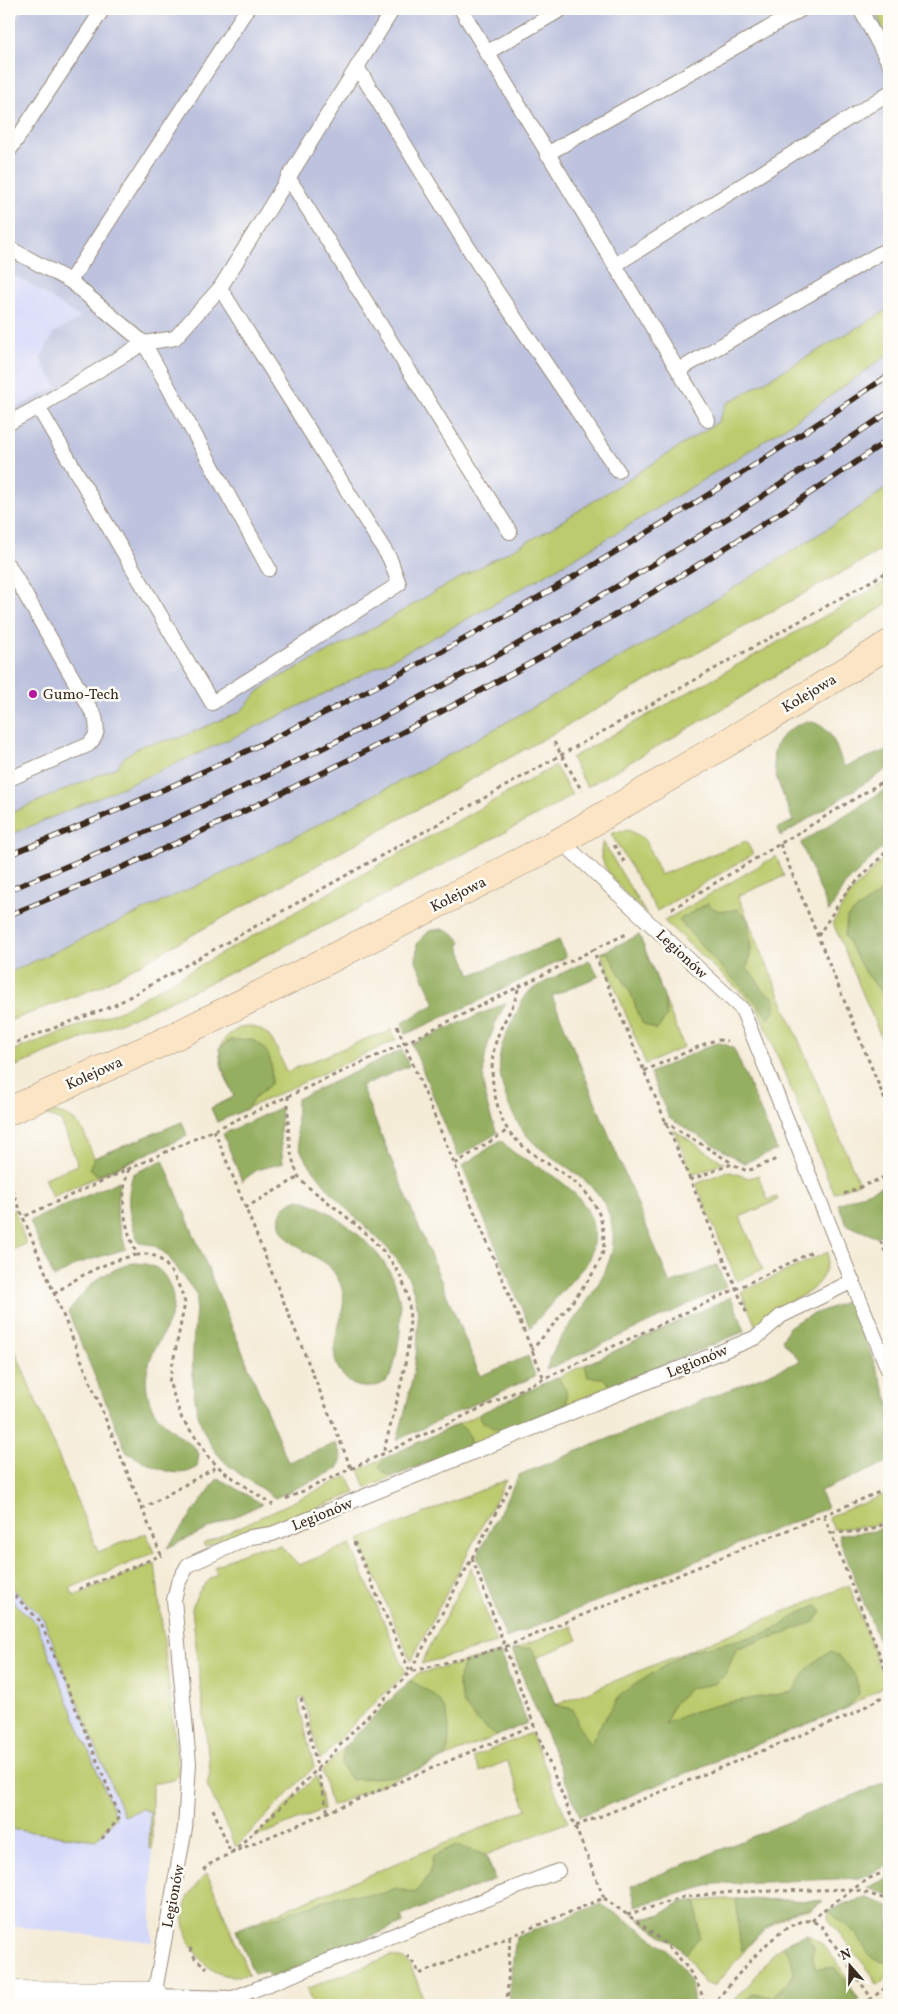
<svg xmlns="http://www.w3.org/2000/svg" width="898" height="2014" viewBox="0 0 898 2014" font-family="Vollkorn,serif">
  <rect width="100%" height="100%" fill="#fdfcf7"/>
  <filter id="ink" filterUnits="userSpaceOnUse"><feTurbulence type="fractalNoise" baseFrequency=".02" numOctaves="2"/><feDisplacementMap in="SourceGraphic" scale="10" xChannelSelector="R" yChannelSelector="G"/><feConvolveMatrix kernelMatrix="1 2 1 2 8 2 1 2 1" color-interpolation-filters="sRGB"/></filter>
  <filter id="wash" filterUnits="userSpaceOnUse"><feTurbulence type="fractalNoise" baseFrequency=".0096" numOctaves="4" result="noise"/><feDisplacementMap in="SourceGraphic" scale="20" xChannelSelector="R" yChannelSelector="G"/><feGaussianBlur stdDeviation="1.12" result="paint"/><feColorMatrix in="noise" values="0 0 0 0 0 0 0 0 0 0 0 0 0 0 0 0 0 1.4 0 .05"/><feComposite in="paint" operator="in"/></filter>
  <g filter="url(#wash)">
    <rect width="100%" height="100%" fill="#f5ecd8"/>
    <g fill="#d4d8f9">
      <path d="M9,273l19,10 54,35 -28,15 3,54 -48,24z"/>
      <path d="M9,1441l143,343v158l-143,-16z"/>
    </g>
    <g fill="#bdc3de">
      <path d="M22,9h853l14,34v266l-163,95 -8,18 -173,110 -102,55 -82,48 -85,44 -17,12 -19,21 -61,26 -36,7 -17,10 -9,12 -108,47v-403l48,-24 -17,-28 14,-26 27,-15 -53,-35 -19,-10v-236l3,-6 -3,-3z"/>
      <path d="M889,354v132l-46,33 -195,123 -219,124 -186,98 -234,109v-138l180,-77 187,-90 139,-76 105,-61 172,-108z"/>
    </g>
    <g fill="#bccb6d" stroke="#7c7a46">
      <path d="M875,9h14v34l-2,-3z"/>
      <path d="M889,309v45c-33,23 -65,48 -99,70 -133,87 -272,170 -413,243 -120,62 -244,117 -368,168v-21l108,-47 9,-12 17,-10 36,-7 61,-26 19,-21 17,-12 85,-44 82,-48 102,-55 173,-110 8,-18z"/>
      <path d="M889,486v60l-790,441 -90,34v-48l234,-109 186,-98 219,-124 195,-123z"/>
      <path d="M889,580v23l-160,102 -142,82 -16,-29z"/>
      <path d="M555,766l17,29 -21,13c-105,55 -210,111 -317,163 -74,36 -149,67 -225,98v-17l110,-41z"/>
      <path d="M629,830l16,9 15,36 86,-34 7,13 -96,57 -46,-77 8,-3z"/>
      <path d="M603,842l43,72c-16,-17 -54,-48 -43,-72z"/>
      <path d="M776,856l8,20 -46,20 121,287 -25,10 -77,-186 -93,-86z"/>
      <path d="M883,859l6,20v177l-56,-133 16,-28z"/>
      <path d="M639,935l45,112 -38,17 -45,-111z"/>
      <path d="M245,1026c28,1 32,24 41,46l87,-36 14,-3 4,-4 5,11 -179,82 -6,-14 23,-11c-12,-30 -29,-56 11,-71z"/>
      <path d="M52,1112c31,5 31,20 42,46l88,-36 5,14 -135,61 -8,-19 34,-13 -17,-44 -16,-6z"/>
      <path d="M674,1130l50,33 -32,12z"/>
      <path d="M727,1171l22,7 9,-3 10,25 9,-3 1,3 -38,17 23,52 -26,12 -41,-97z"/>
      <path d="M14,1209l12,35 -17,7v-39z"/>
      <path d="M828,1252c1,16 -8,34 -23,42 -5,3 -10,4 -14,7 -13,8 -21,19 -35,25l-15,-34z"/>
      <path d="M731,1297l14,34 -379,157 -7,-18z"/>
      <path d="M9,1336l89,216 48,-19 8,20 -84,35 4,8 81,-33 24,212 -5,5 -22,4v65l-3,-1 1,-36 -8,-3 -18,7 -81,-198 -34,-33v-5l4,-2 -4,-11z"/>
      <path d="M348,1476l7,17 -78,31 -23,2 -49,21 -2,-3z"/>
      <path d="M506,1480l-95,181 -52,-121z"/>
      <path d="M889,1493v16l-5,12 -12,5 -38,3 -6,-12z"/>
      <path d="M350,1544l56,129 -44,42 -42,45 -16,-63 -6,3 16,67 -78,80 -29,-62 3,-14 -18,-162c4,-17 11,-25 25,-35l-3,-7c14,-7 28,-16 44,-19 8,-2 14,1 22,-3l19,20z"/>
      <path d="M471,1567l25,76 -75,21z"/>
      <path d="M849,1585l37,100 -39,23 -267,108 -68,-166 60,-24 6,14 -42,18 20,47z"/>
      <path d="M9,1598l27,25 80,194 -20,23 -87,-11z"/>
      <path d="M500,1653l27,70 -196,83 -9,-36 95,-96z"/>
      <path d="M531,1733l37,89 -82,33 9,24 -94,37 2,7 -132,55 -5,-7 -12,3 -18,-44 291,-121 -20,-48 -27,11 -7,-15z"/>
      <path d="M316,1776l8,33 -70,29z"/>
      <path d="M207,1873l42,102c-10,1 -22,2 -31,-2 -21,-11 -36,-37 -34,-61 2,-16 13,-28 23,-39z"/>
      <path d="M867,1898l22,8v69l-12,10 -4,-9 -45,-57 1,-8 15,-7z"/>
      <path d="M726,1899l97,2 -11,8 -22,4 -29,19 -47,54 -10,-3 -18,-29 -11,-10 -37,-25 21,-3 22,-14z"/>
      <path d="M806,1934c22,6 41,46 53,66l-10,5h-119l21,-23 24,-30 15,-11z"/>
      <path d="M390,1956l14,3 7,7 15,39h-113l-7,-16z"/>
    </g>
    <g fill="#95af60" stroke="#686c3f">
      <path d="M807,721c26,4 28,25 37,46l45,-18v19l-108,68 -3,-8 15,-7c-14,-41 -42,-79 14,-100z"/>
      <path d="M889,787v15l-7,46 -38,38 -15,26 -28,-69z"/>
      <path d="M889,886v116l-26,-33 -18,-33 2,-19z"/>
      <path d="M708,903c9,11 17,8 30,6l10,10 3,31 -4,19 10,11 5,10 13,8v12l-7,9 -8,-13 -43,-43 -38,-43z"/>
      <path d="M441,929c10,2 16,6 21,14l-3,2 12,30 88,-35 7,17 -89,45 -71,32 -4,-11 33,-19 -19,-43 1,-17 12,-13z"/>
      <path d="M639,935l25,62 3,19 -10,14 -15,-7 -11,-29 -23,-41h-7z"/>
      <path d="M589,960l10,16 -47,20 118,288 47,-19 9,22 -180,83 6,-16 6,-12c20,-30 59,-72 55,-109 -4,-48 -45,-62 -77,-88 -23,-20 -42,-65 -35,-96 3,-12 10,-24 15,-35 4,-6 6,-15 10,-20 5,-6 53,-29 63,-34z"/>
      <path d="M506,1003c-26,46 -30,81 -9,130l-39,24 -46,-113z"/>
      <path d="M251,1039c21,12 21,22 20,45l-17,14 -7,11 -30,13 -6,-14 23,-11 -12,-31 -3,-18 12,-8z"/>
      <path d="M719,1043l8,2 7,4 43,101 -33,13 -75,-45 -19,-45 61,-28z"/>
      <path d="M402,1050l7,16 -48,20 119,290 48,-20 7,20 -138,64c11,-37 27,-100 19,-139 -8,-40 -37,-60 -64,-87 -12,-11 -23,-24 -33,-37 -7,-9 -15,-18 -19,-29 -5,-15 -3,-33 -3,-49z"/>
      <path d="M281,1107l-1,29 3,27 -26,7 -15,11 -19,-47z"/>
      <path d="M182,1122l5,14 -89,39 -9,-6 5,-11z"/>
      <path d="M501,1140c5,5 9,10 15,14 7,5 16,8 23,13 37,22 69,50 48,96l-57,65 -68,-162z"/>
      <path d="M163,1160l125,302 48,-19 6,15 -4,11 -63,29c-15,-11 -33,-21 -47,-33 -47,-42 -35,-114 -31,-170l-30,-40 -13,-10 -15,-2c-10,-25 -14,-42 -6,-69z"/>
      <path d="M119,1181l-2,36 9,32 -47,14 -25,15 -24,-57z"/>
      <path d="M889,1183v48l-13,6 -29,-12 -9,-21z"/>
      <path d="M299,1199c18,5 35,16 50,28 55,44 60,80 43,146 -4,8 -12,13 -21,14 -9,1 -18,-1 -24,-7 -32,-32 8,-64 -7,-97 -3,-7 -8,-14 -13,-19 -16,-11 -52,-24 -47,-48 2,-10 10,-14 19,-17z"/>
      <path d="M132,1263c15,0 28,3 35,17 20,35 -15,59 -20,92 -2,9 0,19 2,27 6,22 30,35 46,49l4,6 -2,13c-20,16 -51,-5 -70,-14l-59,-141c22,-28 29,-37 64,-49z"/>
      <path d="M731,1297l14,34 -134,55 -8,-8 -15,-1 -3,-12z"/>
      <path d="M850,1300l39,101v61l-69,29 7,17 -321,130 -29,-82 42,-81 281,-114 -18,-21 7,-13 12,-8z"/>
      <path d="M558,1377l8,14 1,13 -63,26h-6l-15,-7 -4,-9z"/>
      <path d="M458,1424l9,7 4,13 -76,32 -10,-2 -6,-7 6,-9z"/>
      <path d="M218,1478l44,26 -95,44z"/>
      <path d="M889,1524v113l-5,18 -46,-120 36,-4z"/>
      <path d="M817,1606l5,6 -8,10 -41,15 -36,11 -12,27 -11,9 -24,4 -15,14 -10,22 27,-12 37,-10 64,-10c12,-22 16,-28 38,-41 17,13 27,22 28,44l-12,13 -267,108 -68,-166 18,-2 3,2 22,55 18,4 5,16 12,20 8,-16 24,-36 64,-41 73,-17 21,-8 17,-13z"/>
      <path d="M500,1653l27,70 -31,13 -20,-16 -13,-16 -5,-23 6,-19z"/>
      <path d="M410,1680c9,6 22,12 29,20 13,16 11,40 7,57l-42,18 -53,5 -10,-15 4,-19z"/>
      <path d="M889,1781v84l-29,13 -145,6 -79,22 -5,-20z"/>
      <path d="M456,1845l29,10 10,24 -94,37 2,7 -132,55 -5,-7 -12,3 -18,-44 107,-35 38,-1 15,-6 19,5 15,-19 3,-18z"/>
      <path d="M889,1877v18l-22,-7z"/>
      <path d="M867,1898l22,8v56c-26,0 -21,-17 -36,-31 -7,-8 -17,-12 -24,-20l15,-7z"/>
      <path d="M736,1899l87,2c-15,10 -20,6 -34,12 -19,9 -33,24 -47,38 -5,-19 -3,-33 -6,-52z"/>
      <path d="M696,1901l3,36 -13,17 -11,-10 -37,-25 21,-3 22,-14z"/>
      <path d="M601,1904c33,22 76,42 90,82 2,6 2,13 3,19h-184l-1,-14 7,-54z"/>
      <path d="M806,1934l8,13 -2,8 4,14 18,-2 25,33 -10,5h-108l11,-11 20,3 17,-16 5,-7 -3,-17 -10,-11z"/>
    </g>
  </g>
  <g filter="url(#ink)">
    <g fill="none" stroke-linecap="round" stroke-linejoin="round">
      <defs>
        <g id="lane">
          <path d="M461,9l247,411"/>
          <path d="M860,9l29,54"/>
          <path d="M486,53l76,-44"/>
          <path d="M357,67l122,198 139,206"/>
          <path d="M9,151l94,-142"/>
          <path d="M547,154l255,-145"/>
          <path d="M288,177l222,355"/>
          <path d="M9,248l61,33 177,-272"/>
          <path d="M615,265l274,-172"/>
          <path d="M70,281l74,62 31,-5 45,-50"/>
          <path d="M679,370l210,-122"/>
          <path d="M38,407l106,-64 125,226"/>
          <path d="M9,423l29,-16 174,296 187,-119 -9,-25 -170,-271 173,-279"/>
          <path d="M9,566l86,151c3,12 3,19 -7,28l-79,34"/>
          <path d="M561,841l181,168 147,363"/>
          <path d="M558,1871l-325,127 -79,-2 31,-168 4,-65 -15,-163 4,-17 10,-18 63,-28 21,-3 485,-197 24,-21 72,-35"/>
        </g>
        <path id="street" d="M9,1995l145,1"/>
        <path id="secondary" d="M9,1111l152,-68 134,-66 266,-136 245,-145 83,-52"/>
      </defs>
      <use href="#lane" stroke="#988b7b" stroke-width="16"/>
      <use href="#street" stroke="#988b7b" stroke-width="29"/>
      <use href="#secondary" stroke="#988b7b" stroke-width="29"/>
      <g stroke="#988b7b" stroke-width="3" stroke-dasharray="4 4" stroke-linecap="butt">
        <path d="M554,742l28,49"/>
        <path d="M780,844l109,266"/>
        <path d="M614,845l11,18"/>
        <path d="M672,909l217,-131"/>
        <path d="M818,936l29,-45 42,-42"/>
        <path d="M593,950l33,-16"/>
        <path d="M518,989c-2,13 -9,23 -15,35 -11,21 -13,43 -9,67 3,13 6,28 14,39 26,37 85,45 94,95 2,9 3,21 0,30 -10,28 -51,71 -70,95"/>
        <path d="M397,1026l147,353"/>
        <path d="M9,1045l106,-40 774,-434"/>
        <path d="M644,1071l65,-29 10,-2 8,1"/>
        <path d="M288,1096c0,27 -1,55 10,79 4,9 17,17 25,23 34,28 79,58 86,106 5,44 -15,106 -26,150"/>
        <path d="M665,1122l67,41"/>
        <path d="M214,1130l137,338"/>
        <path d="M455,1164l53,-34"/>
        <path d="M129,1169c-11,30 -4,58 8,86 3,0 8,-1 11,-1 20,3 32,32 37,49l-16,79 13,37 20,27 6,11 15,14 50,34"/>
        <path d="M690,1180l42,-16 15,7 30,-12"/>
        <path d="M9,1182l14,35"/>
        <path d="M844,1194l45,-19"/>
        <path d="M245,1208l54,-31"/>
        <path d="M889,1238l-8,4 8,19"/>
        <path d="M54,1294c26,-19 51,-32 82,-39"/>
        <path d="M286,1499l450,-210 78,-38"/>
        <path d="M142,1509l76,-43"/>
        <path d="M824,1516l61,152"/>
        <path d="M832,1533c18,-2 47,2 57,-16"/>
        <path d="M354,1542l56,130 95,-25 384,-159"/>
        <path d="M161,1555l-138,-338 382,-174 188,-93 154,364"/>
        <path d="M472,1558l40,-76"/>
        <path d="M79,1589l83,-34"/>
        <path d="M9,1590l31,31 80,196 -20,24"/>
        <path d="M889,1652l-4,16 4,11"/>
        <path d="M301,1698l27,115"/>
        <path d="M213,1809l18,44 49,-45 130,-136 62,-114 62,167 70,173 -185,76 -3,-8 -9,-10"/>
        <path d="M576,1826l275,-111 38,-22"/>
        <path d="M203,1870l7,-6 21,-11 303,-128"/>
        <path d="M604,1898c39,29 89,57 101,107"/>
        <path d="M627,1915l57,-18 49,-5 120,-3 17,-11 19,-8"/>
        <path d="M812,1921l10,-10 31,-22 36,11"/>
        <path d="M190,1948l5,10 12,10"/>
        <path d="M459,2005h3"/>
        <path d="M507,2005l3,-69"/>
        <path d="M712,2005c20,-21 68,-89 100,-84 3,1 7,4 10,6l50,72"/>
        <path d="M863,2005l26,-20"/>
      </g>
      <use href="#lane" stroke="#fff" stroke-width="14"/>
      <use href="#street" stroke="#fff" stroke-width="28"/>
      <use href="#secondary" stroke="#fce5c4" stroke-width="28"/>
      <defs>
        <g id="rail">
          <path d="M9,855c311,-123 605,-290 880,-480"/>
          <path d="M9,890c311,-125 604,-289 880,-478"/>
          <path d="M9,915c123,-49 243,-106 361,-166 179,-92 355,-194 519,-310"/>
        </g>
      </defs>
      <use href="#rail" stroke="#3b2a1e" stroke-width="5.5"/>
      <use href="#rail" stroke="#fdfcf7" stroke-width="4" stroke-dasharray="11" stroke-linecap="butt"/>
    </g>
  </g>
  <circle fill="#b5179e" stroke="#fdfcf7" stroke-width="2" cx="33" cy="694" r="5"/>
  <g text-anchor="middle" stroke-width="5" stroke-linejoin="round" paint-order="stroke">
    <g font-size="15" fill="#3b2a1e" stroke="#fdfcf7">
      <text transform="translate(809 693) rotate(-31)" y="5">Kolejowa</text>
      <text transform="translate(458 894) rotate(-27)" y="5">Kolejowa</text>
      <text transform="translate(682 954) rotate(43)" y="5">Legionów</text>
      <text transform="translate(94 1073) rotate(-24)" y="5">Kolejowa</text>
      <text transform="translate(697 1361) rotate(-22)" y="5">Legionów</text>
      <text transform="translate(322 1514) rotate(-22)" y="5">Legionów</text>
      <text transform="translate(173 1896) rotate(-79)" y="5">Legionów</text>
    </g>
    <g font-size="15" fill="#3b2a1e" stroke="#fdfcf7" text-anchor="start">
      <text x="43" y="699">Gumo-Tech</text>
    </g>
  </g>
  <rect width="898" height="2014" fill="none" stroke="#fdfcf7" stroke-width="30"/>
  <g transform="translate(850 1966) rotate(340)" stroke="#fdfcf7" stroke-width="4" paint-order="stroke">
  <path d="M0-4L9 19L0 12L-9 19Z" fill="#3b2a1e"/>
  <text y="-8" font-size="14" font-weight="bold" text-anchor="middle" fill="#3b2a1e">N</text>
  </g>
</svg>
